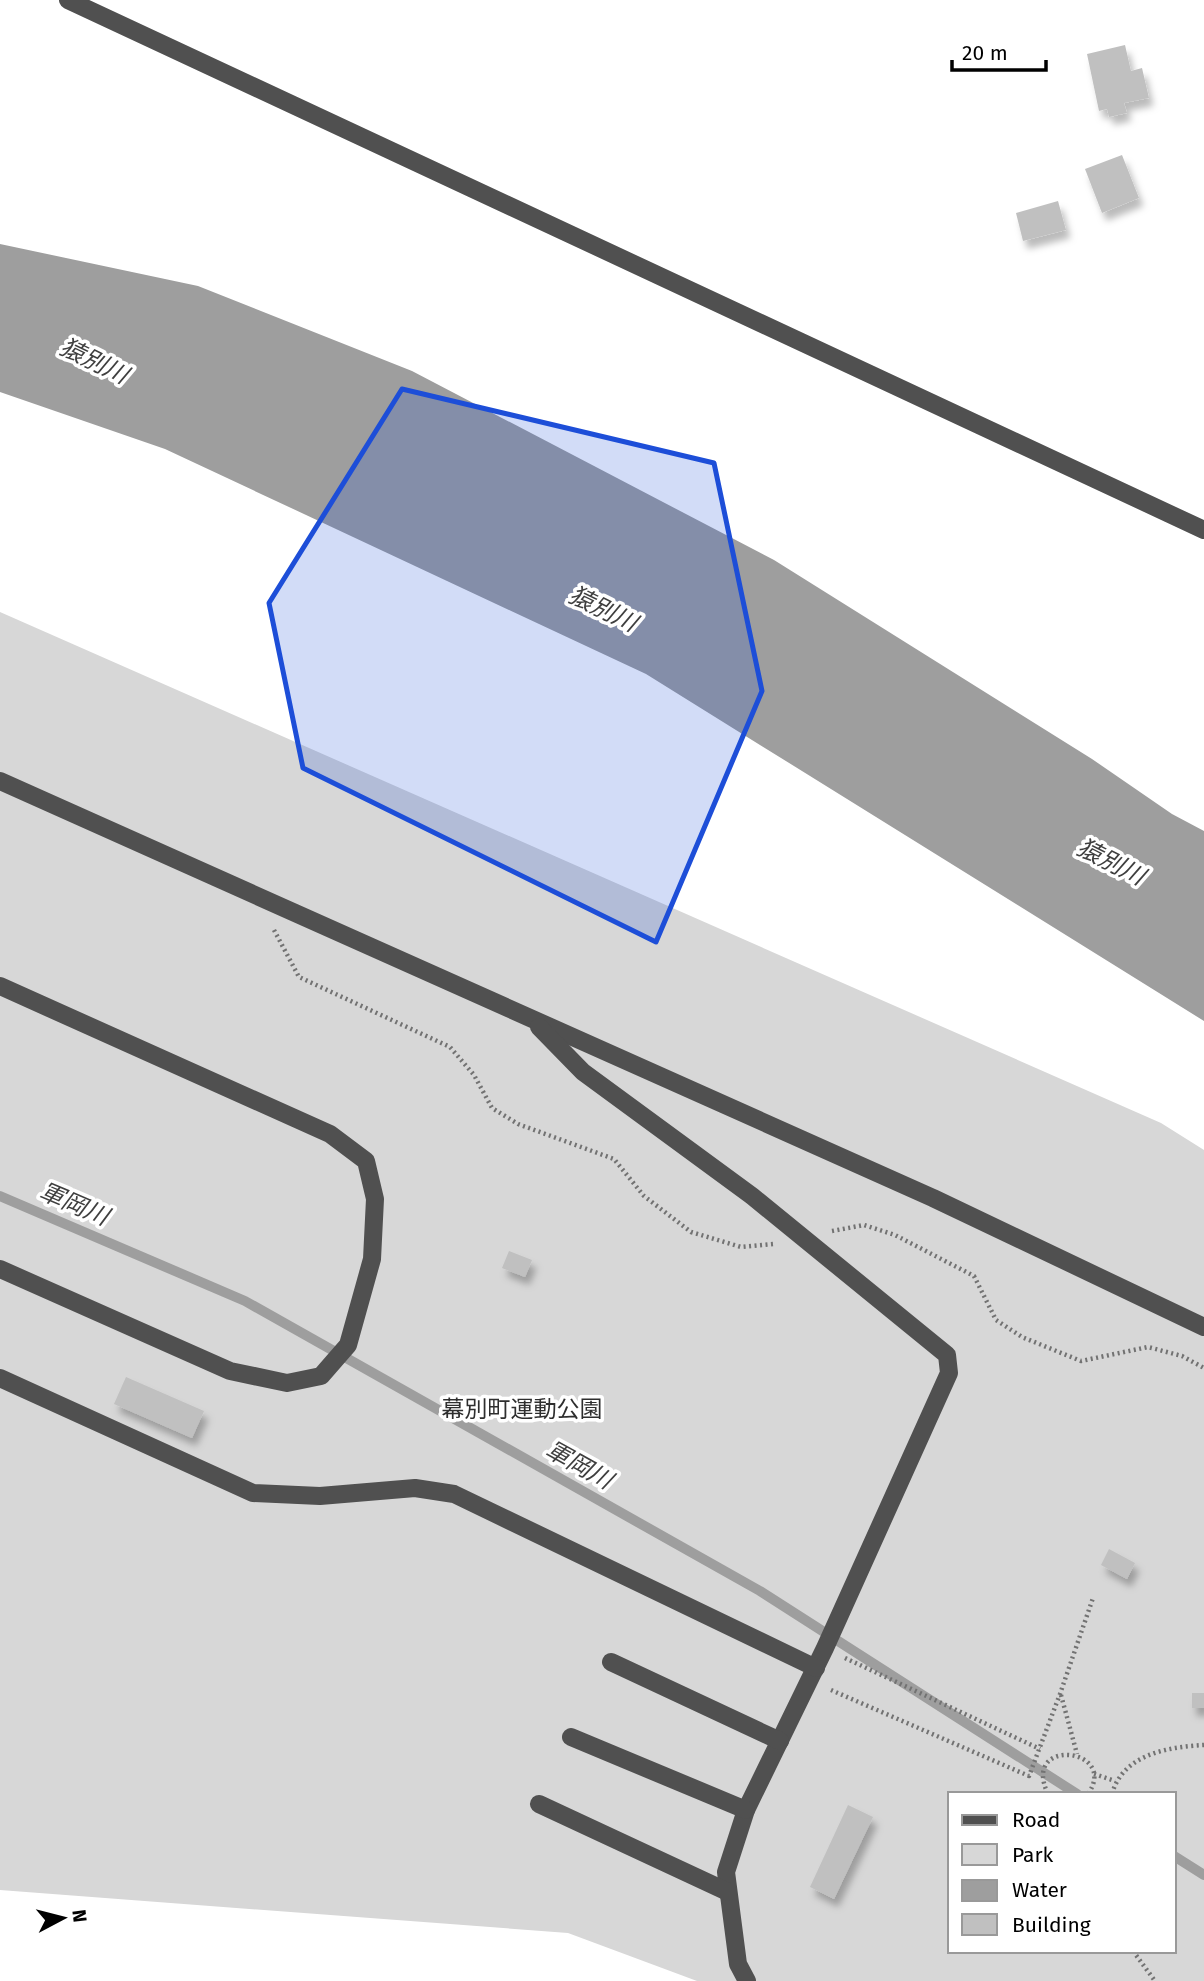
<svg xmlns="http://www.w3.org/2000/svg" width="1204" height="1981" viewBox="0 0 1204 1981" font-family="'Fira Sans','Noto Sans JP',sans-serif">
  <defs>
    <filter id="shadow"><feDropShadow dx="4.5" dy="8" stdDeviation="3.5" flood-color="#0004"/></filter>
  </defs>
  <rect width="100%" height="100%" fill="#fff"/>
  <path fill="#d7d7d7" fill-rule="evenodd" d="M0,612l1161,511 43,27v831h-507l-129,-48 -568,-43zM950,1794h224v157h-224z"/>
  <path fill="#9e9e9e" d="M0,244l198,42 214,85 362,189 318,199 80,55 32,17v190l-558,-347 -481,-225 -165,-57z"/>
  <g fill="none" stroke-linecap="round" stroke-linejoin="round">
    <g stroke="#9e9e9e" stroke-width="10">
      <path d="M0,1196l245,105 515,290 317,203"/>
      <path d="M1174,1856l30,19"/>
    </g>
  </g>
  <g fill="#c0c0c0" filter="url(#shadow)">
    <path d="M1125,45l6,26 11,-3 7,30 -25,5 3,10 -18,4 -2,-8 -8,2 -12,-57z"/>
    <path d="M1122,155l17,43 -37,15 -17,-44z"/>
    <path d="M1058,201l8,29 -43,11 -7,-28z"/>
    <path d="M509,1251l23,9 -7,17 -23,-9z"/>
    <path d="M126,1377l78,34 -12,27 -78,-34z"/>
    <path d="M1109,1549l26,14 -8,16 -26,-14z"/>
    <rect x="1192" y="1693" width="12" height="15"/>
    <path d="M848,1805l25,12 -39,82 -24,-12z"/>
  </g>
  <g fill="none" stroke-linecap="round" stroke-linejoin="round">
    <g stroke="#727272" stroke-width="4.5" stroke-dasharray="2 3.5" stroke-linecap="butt">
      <path d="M274,930l25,47 151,70 24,28 18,33 26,16 96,35 30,37 47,36 50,15 32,-3"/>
      <path d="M832,1231l32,-6 31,10 79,41 22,44 26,17 59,24 67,-14 34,9 22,12"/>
      <path d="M845,1658l195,91"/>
      <path d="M831,1690l198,86 31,-82 33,-96"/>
      <path d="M1061,1695l16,59"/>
      <path d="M1094,1774l21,7"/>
      <path d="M1048,1794c-28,-58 72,-46 40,0"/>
      <path d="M1112,1794c11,-40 56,-47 92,-49"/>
      <path d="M1133,1951l22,30"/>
    </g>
    <g stroke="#505050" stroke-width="18">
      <path d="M68,0l1136,530"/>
      <path d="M0,781l933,417 271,129"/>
      <path d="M0,986l330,148 36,27 9,38 -3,60 -24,86 -27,31 -34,7 -57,-12 -230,-102"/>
      <path d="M539,1027l44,45 169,124 195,159 2,18 -124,275 -79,162 -20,62 12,92 9,17"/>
      <path d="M0,1378l253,115 67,3 95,-8 39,6 362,174"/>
      <path d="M611,1662l169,79"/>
      <path d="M571,1737l175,73"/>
      <path d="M539,1804l189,88"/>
    </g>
  </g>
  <path fill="#1d4ed8" fill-opacity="0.2" stroke="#1d4ed8" stroke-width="5" stroke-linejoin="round" d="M402,389l312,74 48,228 -106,251 -353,-174 -34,-165z"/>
  <g text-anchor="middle" stroke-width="7" stroke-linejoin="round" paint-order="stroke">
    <g font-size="23" fill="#2e2e2e" stroke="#fff">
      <text x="522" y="1417">幕別町運動公園</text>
    </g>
    <g font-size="24" font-style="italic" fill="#3f3f3f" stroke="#fff">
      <text transform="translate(94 361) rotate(26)" y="8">猿別川</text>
      <text transform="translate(603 609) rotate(26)" y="8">猿別川</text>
      <text transform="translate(1111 862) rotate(27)" y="8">猿別川</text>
      <text transform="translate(74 1204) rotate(23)" y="8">軍岡川</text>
      <text transform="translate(579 1465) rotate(29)" y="8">軍岡川</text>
    </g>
  </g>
  <rect x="948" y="1792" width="228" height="161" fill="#ffffff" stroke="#999999" stroke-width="2"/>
  <rect x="962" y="1815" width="35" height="10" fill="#505050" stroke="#999999" stroke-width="2"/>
  <text x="1012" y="1827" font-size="21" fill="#000000">Road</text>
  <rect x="962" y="1844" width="35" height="21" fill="#d7d7d7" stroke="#999999" stroke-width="2"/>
  <text x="1012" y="1862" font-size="21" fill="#000000">Park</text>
  <rect x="962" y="1880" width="35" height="21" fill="#9e9e9e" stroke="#999999" stroke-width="2"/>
  <text x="1012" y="1897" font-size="21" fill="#000000">Water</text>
  <rect x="962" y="1914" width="35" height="21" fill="#c0c0c0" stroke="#999999" stroke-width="2"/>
  <text x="1012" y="1932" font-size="21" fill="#000000">Building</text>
  <g transform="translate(63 1918) rotate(83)" stroke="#ffffff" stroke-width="5" paint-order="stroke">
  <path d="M0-5L12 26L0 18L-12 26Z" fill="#000000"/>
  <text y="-10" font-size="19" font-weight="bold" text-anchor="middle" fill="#000000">N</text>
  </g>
  <path d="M952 60v10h94v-10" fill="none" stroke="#000000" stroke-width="3.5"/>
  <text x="962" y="60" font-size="21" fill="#000000" stroke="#ffffff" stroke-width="5" paint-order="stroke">20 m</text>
</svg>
